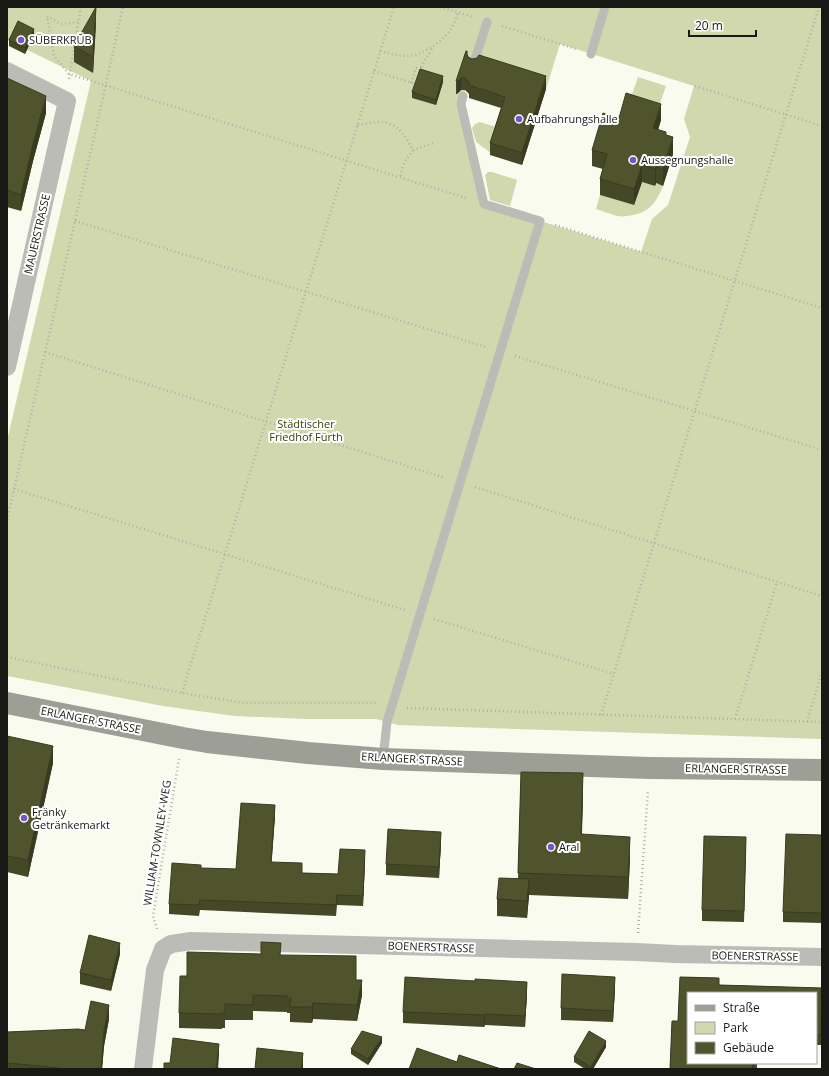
<svg xmlns="http://www.w3.org/2000/svg" width="829" height="1076" viewBox="0 0 829 1076" font-family="'Open Sans',sans-serif">
  <rect width="100%" height="100%" fill="#f9fbee"/>
  <g fill="#d2d8ae" fill-rule="evenodd">
    <path d="M7,7h815v732l-424,-14 -22,-6h-68l-74,-3 -71,-10 -156,-30v-235l84,-360 -84,-41zM560,44l134,42 -10,33 6,18 -22,68 -16,14 -11,33 -156,-48 -24,-100 12,-38 73,23z"/>
    <path d="M638,77l28,9 -8,23 -28,-9z"/>
    <path d="M480,122l19,6 -8,25 -15,-11 -4,-14 3,-4z"/>
    <path d="M488,172h4l25,8 -7,26 -20,-6 -5,-25z"/>
    <path d="M642,182l13,4 1,-3 7,3c-6,15 -13,26 -30,29 -5,1 -11,2 -16,1 -7,-2 -14,-5 -21,-7l4,-14 34,10z"/>
  </g>
  <g fill="none" stroke-linecap="round" stroke-linejoin="round">
    <g stroke="#aeb0a5" stroke-width="2.5" stroke-dasharray="1 3" stroke-linecap="butt">
      <path d="M440,7l33,10"/>
      <path d="M78,22l-17,2 -14,-8 7,40 15,18 397,124"/>
      <path d="M502,26l74,23"/>
      <path d="M380,51c10,3 19,5 28,5 15,-1 34,-14 42,-26 4,-5 6,-12 8,-18"/>
      <path d="M374,71l42,13"/>
      <path d="M424,71l-2,-4 2,-6 9,-13"/>
      <path d="M69,79l12,-72"/>
      <path d="M411,83l5,-15 6,-1"/>
      <path d="M695,86l127,40"/>
      <path d="M358,125c7,-1 15,-3 22,-3 17,0 26,15 33,28l-9,13 -4,14"/>
      <path d="M413,150l21,-7"/>
      <path d="M75,221l411,126"/>
      <path d="M555,225l267,83"/>
      <path d="M45,352l400,126"/>
      <path d="M515,356l307,94"/>
      <path d="M475,487l347,109"/>
      <path d="M14,489l391,121"/>
      <path d="M7,520l97,-427 19,-86"/>
      <path d="M434,619l180,55"/>
      <path d="M7,657l175,36 62,10h132"/>
      <path d="M182,693l212,-686"/>
      <path d="M407,708l415,14"/>
      <path d="M601,715l218,-708"/>
      <path d="M735,719l42,-137"/>
      <path d="M807,722l15,-50"/>
      <path d="M157,929l-4,-13 26,-157"/>
      <path d="M638,933l10,-143"/>
    </g>
    <g stroke="#bcbcb7" stroke-width="9">
      <path d="M591,54l14,-47"/>
      <path d="M473,66l14,-44"/>
      <path d="M383,759l4,-37 153,-501 -56,-17 -23,-100 2,-8"/>
    </g>
    <g stroke="#bcbcb7" stroke-width="18">
      <path d="M7,71l60,30 -60,266"/>
      <path d="M143,1069l12,-99 8,-21 8,-5 20,-3 446,11 38,2 147,3"/>
    </g>
    <path stroke="#9d9f97" stroke-width="22" d="M7,703l176,35 24,4 101,11 75,6 267,9 172,2"/>
  </g>
  <g fill="#454827">
    <path d="M96,23l-3,50 -19,-11v-16z"/>
    <path d="M34,34l-9,20 -16,-8v-6z"/>
    <path d="M467,55l1,2 4,2 74,30 -24,76 -32,-10v-12l11,-35 -32,-10v-4l-4,-4h-4l-4,4h-1v-13z"/>
    <path d="M7,78l39,35 -13,48 -12,50 -14,-4z"/>
    <path d="M443,82l-7,23 -24,-7v-6z"/>
    <path d="M619,118l42,2 -3,10 8,5 7,19 -10,32 -7,-3 -1,3 -13,-4 -8,23 -34,-10v-16l3,-10 -11,-3v-16z"/>
    <path d="M7,736l46,27 -25,114 -21,-5z"/>
    <path d="M521,772l62,23 -1,39 48,24 -2,41 -99,-4 -2,23 -30,-2v-17l21,-20z"/>
    <path d="M275,816l-4,46 31,11 36,1 27,-14 -2,46 -26,-1 -1,11 -136,-6 -1,6 -30,-2v-10l32,-36 35,1z"/>
    <path d="M822,835v88l-39,-1v-10z"/>
    <path d="M441,843l-2,35 -53,-3v-11z"/>
    <path d="M746,848l-2,74 -42,-1v-11z"/>
    <path d="M120,954l-9,37 -31,-7v-11z"/>
    <path d="M281,955l75,25 6,15 -5,26 -44,-2 -1,4 -22,-1v-9h-3v-1l-34,-1v9h-28v8h-3v1l-43,-1v-15l8,-37z"/>
    <path d="M680,977l39,1v7l103,3 -1,57h-5v-52h-128v70h69v6h-87l2,-48h6z"/>
    <path d="M615,988l-2,34 -52,-2v-12z"/>
    <path d="M527,993l-2,34 -40,-2 -1,2 -81,-4v-11z"/>
    <path d="M109,1019l-5,27 -2,23h-95v-37l78,-2z"/>
    <path d="M382,1043l-14,22 -17,-11v-5z"/>
    <path d="M606,1047l-13,22h-8l-11,-7v-5z"/>
  </g>
  <g fill="#383b20">
    <path d="M96,7v16l-3,50v-16z"/>
    <path d="M34,29v5l-9,20v-6z"/>
    <path d="M443,76v6l-7,23v-5z"/>
    <path d="M546,76v13l-24,76v-12z"/>
    <path d="M461,78v12l-4,4v-12z"/>
    <path d="M46,96v17l-13,48 -12,50v-16l12,-51z"/>
    <path d="M661,104v16l-8,25v-17z"/>
    <path d="M673,137v17l-10,32v-17z"/>
    <path d="M642,165v17l-8,23v-16z"/>
    <path d="M656,167v16l-1,3v-17z"/>
    <path d="M53,746v17l-25,114v-17z"/>
    <path d="M583,773v22l-2,61v-22z"/>
    <path d="M275,805v11l-4,56v-10z"/>
    <path d="M441,832v11l-2,35v-11z"/>
    <path d="M630,837v21l-2,41v-22z"/>
    <path d="M365,850v10l-2,46v-10z"/>
    <path d="M529,879v17l-2,22v-17z"/>
    <path d="M120,943v11l-9,37v-11z"/>
    <path d="M8,953v11l-1,4v-11z"/>
    <path d="M615,977v11l-2,34v-11z"/>
    <path d="M362,980v15l-5,26v-16z"/>
    <path d="M527,982v11l-2,34v-11z"/>
    <path d="M313,1003v16l-1,4v-16z"/>
    <path d="M109,1005v14l-5,27 -2,23h-1l3,-38z"/>
    <path d="M485,1014v11l-1,2v-12z"/>
    <path d="M382,1037v6l-14,22v-6z"/>
    <path d="M606,1041v6l-13,22h-2v-2z"/>
    <path d="M219,1044v11l-1,14h-2z"/>
    <path d="M303,1053v16h-2z"/>
    <path d="M753,1063h1v6h-2z"/>
  </g>
  <g fill="#50542d" stroke="#383b20">
    <path d="M96,7l-3,50 -19,-11z"/>
    <path d="M18,21l16,8 -9,19 -16,-8z"/>
    <path d="M466,51h1v3l1,3 4,2 5,-1 2,-3 67,21 -24,77 -32,-10 15,-46 -36,-12v-3l-4,-4h-4l-4,4 -1,-1z"/>
    <path d="M420,69l23,7 -7,24 -24,-8z"/>
    <path d="M7,78l39,18 -13,48 -12,51 -14,-5z"/>
    <path d="M626,93l35,11 -8,24 13,4v3l7,2 -10,32 -7,-2 -1,2 -13,-4 -8,24 -34,-10 7,-25 -15,-4 11,-37 16,5z"/>
    <path d="M7,736l46,10 -25,114 -21,-4z"/>
    <path d="M521,772l62,1 -2,61 49,3 -2,40 -110,-4z"/>
    <path d="M241,803l34,2 -4,57 31,1v10l36,1 2,-25 25,1 -2,46 -26,-1 -1,10 -136,-5 -1,5 -30,-1 3,-41 29,2v3l35,1z"/>
    <path d="M388,829l53,3 -2,35 -53,-3z"/>
    <path d="M786,834l36,1v78l-39,-1z"/>
    <path d="M704,836l42,1 -2,74 -42,-1z"/>
    <path d="M499,878l30,1 -2,22 -30,-2z"/>
    <path d="M89,935l31,8 -9,37 -31,-7z"/>
    <path d="M261,942l20,1 -1,12 76,1v24h6l-5,25 -44,-2 -1,4h-22l1,-9h-4v-2l-34,-1v10l-28,-1v9h-3v1l-43,-1 1,-37h7v-24l74,2z"/>
    <path d="M562,974l53,3 -2,34 -52,-3z"/>
    <path d="M405,977l70,4v-2l52,3 -2,34 -40,-2 -1,1 -81,-3z"/>
    <path d="M680,977l39,1v7l103,3 -1,47h-5v-42h-128v70h65l-1,6h-82l2,-48h6z"/>
    <path d="M91,1001l18,4 -5,26 -3,38h-43v-1l-49,-5 1,6h-3v-37l71,-3 7,1z"/>
    <path d="M362,1031l20,6 -14,22 -17,-10z"/>
    <path d="M589,1031l17,10 -15,26 -17,-10z"/>
    <path d="M173,1038l46,6 -3,24 11,1h-63v-6h6z"/>
    <path d="M257,1048l46,5 -2,16h-46z"/>
    <path d="M417,1048l40,14 2,-7 42,14h-92z"/>
    <path d="M517,1063l19,6h-22z"/>
  </g>
  <g fill="#7752cb" stroke="#fff" stroke-width="1.5">
    <circle cx="21" cy="40" r="4"/>
    <circle cx="519" cy="119" r="4"/>
    <circle cx="633" cy="160" r="4"/>
    <circle cx="24" cy="818" r="4"/>
    <circle cx="551" cy="847" r="4"/>
  </g>
  <g text-anchor="middle" stroke-width="4" stroke-linejoin="round" paint-order="stroke">
    <g font-size="11" fill="#181914" stroke="#fff" text-anchor="start">
      <text x="29" y="44">SÜBERKRÜB</text>
      <text x="527" y="123">Aufbahrungshalle</text>
      <text x="641" y="164">Aussegnungshalle</text>
      <text x="32" y="816">Fränky<tspan x="32" dy="13">Getränkemarkt</tspan></text>
      <text x="559" y="851">Aral</text>
    </g>
    <g font-size="11" fill="#181914" stroke="#fff">
      <text transform="translate(37 234) rotate(-77)" y="4">MAUERSTRASSE</text>
      <text transform="translate(91 720) rotate(11)" y="4">ERLANGER STRASSE</text>
      <text transform="translate(412 759) rotate(3)" y="4">ERLANGER STRASSE</text>
      <text transform="translate(736 769) rotate(1)" y="4">ERLANGER STRASSE</text>
      <text transform="translate(157 843) rotate(-81)" y="4">WILLIAM-TOWNLEY-WEG</text>
      <text transform="translate(431 947) rotate(2)" y="4">BOENERSTRASSE</text>
      <text transform="translate(755 956) rotate(1)" y="4">BOENERSTRASSE</text>
    </g>
    <g font-size="11" fill="#3a3e09" stroke="#fff">
      <text x="306" y="428">Städtischer<tspan x="306" dy="13">Friedhof Fürth</tspan></text>
    </g>
  </g>
  <rect width="829" height="1076" fill="none" stroke="#181914" stroke-width="16"/>
  <rect x="687" y="992" width="130" height="72" fill="#ffffff" stroke="#a3a3a1"/>
  <rect x="695" y="1005" width="20" height="6" fill="#9d9f97" stroke="#a3a3a1"/>
  <text x="723" y="1012" font-size="12" fill="#181914">Straße</text>
  <rect x="695" y="1022" width="20" height="12" fill="#d2d8ae" stroke="#a3a3a1"/>
  <text x="723" y="1032" font-size="12" fill="#181914">Park</text>
  <rect x="695" y="1042" width="20" height="12" fill="#50542d" stroke="#a3a3a1"/>
  <text x="723" y="1052" font-size="12" fill="#181914">Gebäude</text>
  <path d="M689 30v6h67v-6" fill="none" stroke="#181914" stroke-width="2"/>
  <text x="695" y="30" font-size="12" fill="#181914" stroke="#ffffff" stroke-width="3" paint-order="stroke">20 m</text>
</svg>
